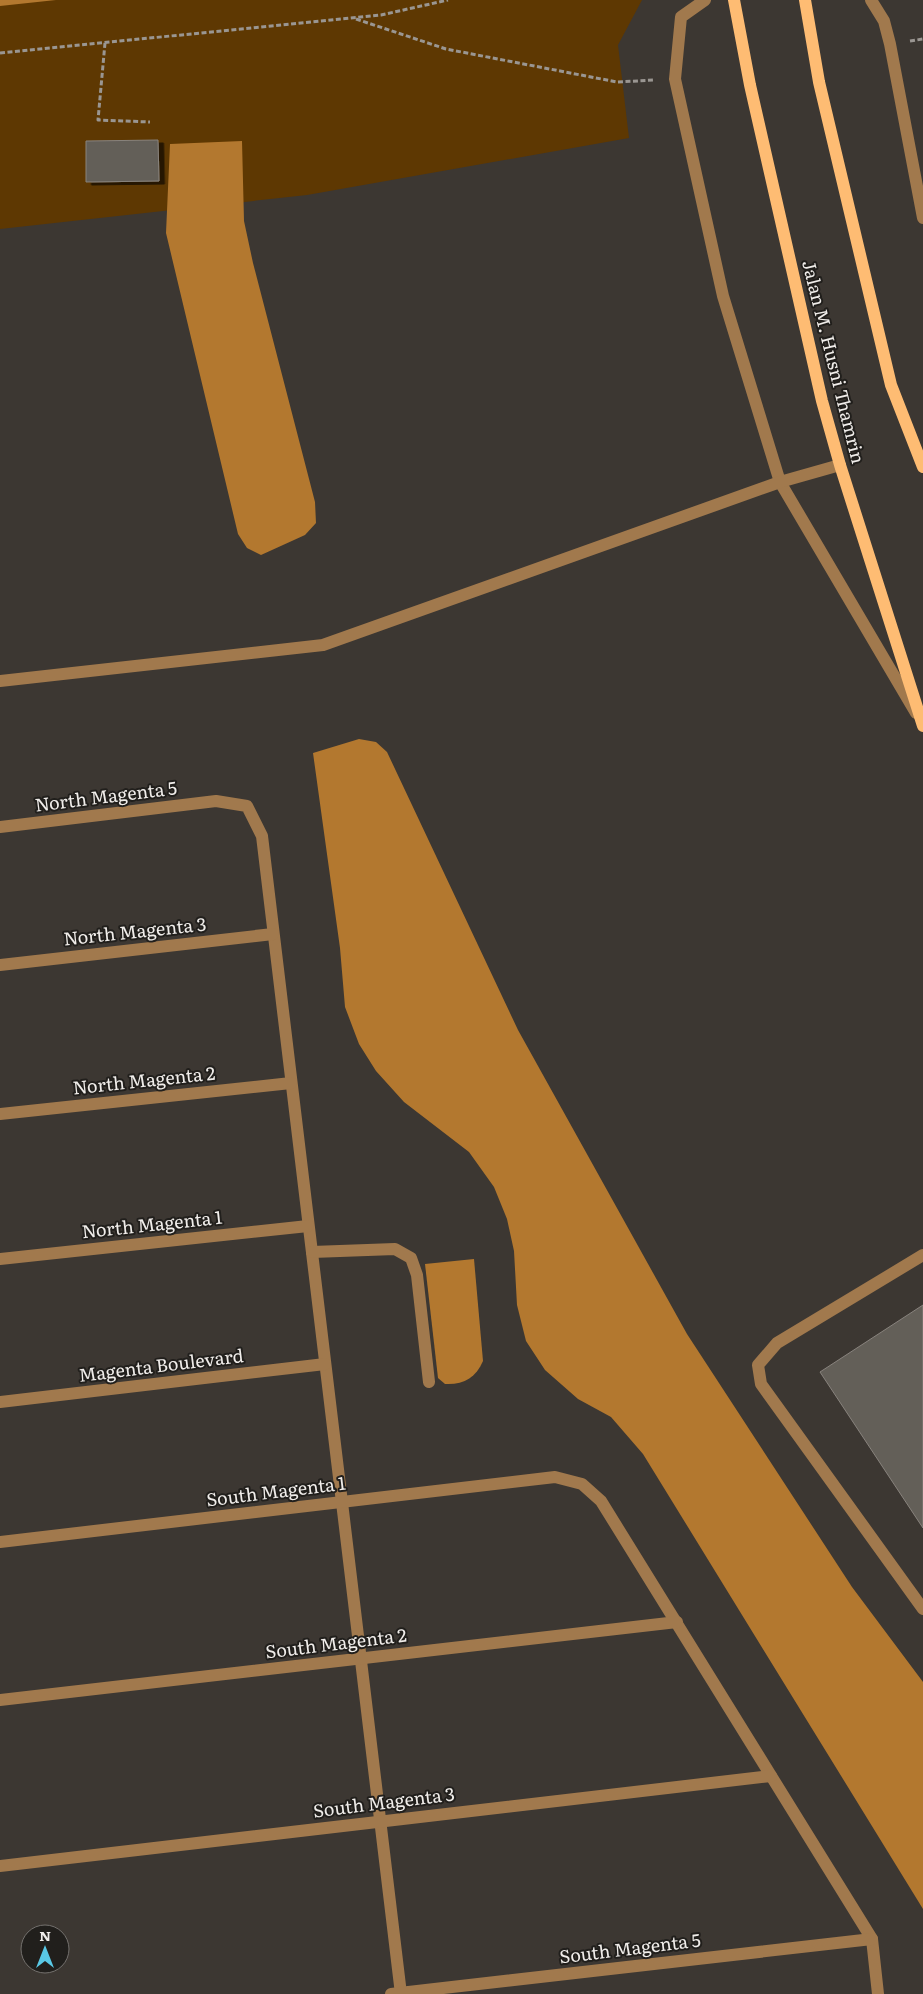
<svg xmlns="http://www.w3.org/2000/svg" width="923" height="1994" viewBox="0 0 923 1994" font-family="Literata,serif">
  <defs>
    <filter id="shadow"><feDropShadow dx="5.5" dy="3" stdDeviation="0" flood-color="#0009"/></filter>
  </defs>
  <rect width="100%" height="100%" fill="#3c3732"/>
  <path fill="#5e3802" d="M0,0h642l-24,45 11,93 -322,57 -307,34z"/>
  <g fill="#b3782f">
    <path d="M0,0h56l-56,6z"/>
    <path d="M242,141l2,80 9,42 62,239 1,21 -11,12 -44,20 -14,-7 -9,-14 -72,-301 4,-89z"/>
    <path d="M359,739l17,3 11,10 131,278 169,304 165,253 71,95v227l-280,-455 -32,-37 -33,-18 -33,-29 -19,-29 -9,-36 -3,-54 -7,-32 -13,-32 -25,-35 -65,-50 -28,-31 -17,-27 -14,-37 -5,-59 -27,-195z"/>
    <path d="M474,1259l9,102c-7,17 -20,24 -38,23l-7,-6 -13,-114z"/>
  </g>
  <g fill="#645f59" stroke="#88837d" filter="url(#shadow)">
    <path d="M158,140l1,41 -73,1v-41z"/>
    <path d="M923,1305v223l-103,-156z"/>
  </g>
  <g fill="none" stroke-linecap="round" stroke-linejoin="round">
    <g stroke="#9a9692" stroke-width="3" stroke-dasharray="5 2.5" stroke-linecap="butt">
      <path d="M356,19l90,30 171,33 38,-2"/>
      <path d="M910,41l13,-2"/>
      <path d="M105,43l-7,77 52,2"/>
      <path d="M0,53l381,-38 67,-15"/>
    </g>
    <g stroke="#a1794d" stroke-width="12">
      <path d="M705,0l-24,17 -6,62 48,217 57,186 136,231"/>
      <path d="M871,0l13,21 6,23 33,174"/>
      <path d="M0,681l323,-36 457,-163 60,-17"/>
      <path d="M0,827l216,-26 31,5 15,30 139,1158"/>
      <path d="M0,965l273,-31"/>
      <path d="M0,1114l291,-31"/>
      <path d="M312,1252l83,-3 16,9 6,17 12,107"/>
      <path d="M923,1255l-146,88 -19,22 3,19 162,225"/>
      <path d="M0,1259l308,-33"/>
      <path d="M0,1402l325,-38"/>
      <path d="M0,1542l555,-65 27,7 19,17 271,438 6,55"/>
      <path d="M0,1700l677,-78"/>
      <path d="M0,1866l771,-90"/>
      <path d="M391,1994l481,-55"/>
    </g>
    <g stroke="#febc73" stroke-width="12">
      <path d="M734,0l16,85 72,316 18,64 83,261"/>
      <path d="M805,0l14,82 72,303 32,82"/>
    </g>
  </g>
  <g text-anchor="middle" stroke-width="4" stroke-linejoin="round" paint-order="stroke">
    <g font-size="18" fill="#f0edea" stroke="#211f1c">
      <text transform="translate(833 362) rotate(76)" y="6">Jalan M. Husni Thamrin</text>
      <text transform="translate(106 797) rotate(-7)" y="6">North Magenta 5</text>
      <text transform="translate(135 932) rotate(-6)" y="6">North Magenta 3</text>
      <text transform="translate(144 1081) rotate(-6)" y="6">North Magenta 2</text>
      <text transform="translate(152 1225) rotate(-6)" y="6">North Magenta 1</text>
      <text transform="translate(161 1366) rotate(-7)" y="6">Magenta Boulevard</text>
      <text transform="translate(276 1492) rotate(-7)" y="6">South Magenta 1</text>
      <text transform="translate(336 1644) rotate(-7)" y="6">South Magenta 2</text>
      <text transform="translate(384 1803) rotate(-7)" y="6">South Magenta 3</text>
      <text transform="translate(630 1949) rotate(-7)" y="6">South Magenta 5</text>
    </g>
  </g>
  <g transform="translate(45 1949)"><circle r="24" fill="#211f1c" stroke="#74716e"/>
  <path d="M0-4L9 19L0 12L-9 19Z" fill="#59c8e5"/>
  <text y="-8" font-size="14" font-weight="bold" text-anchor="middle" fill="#f0edea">N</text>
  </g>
</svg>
